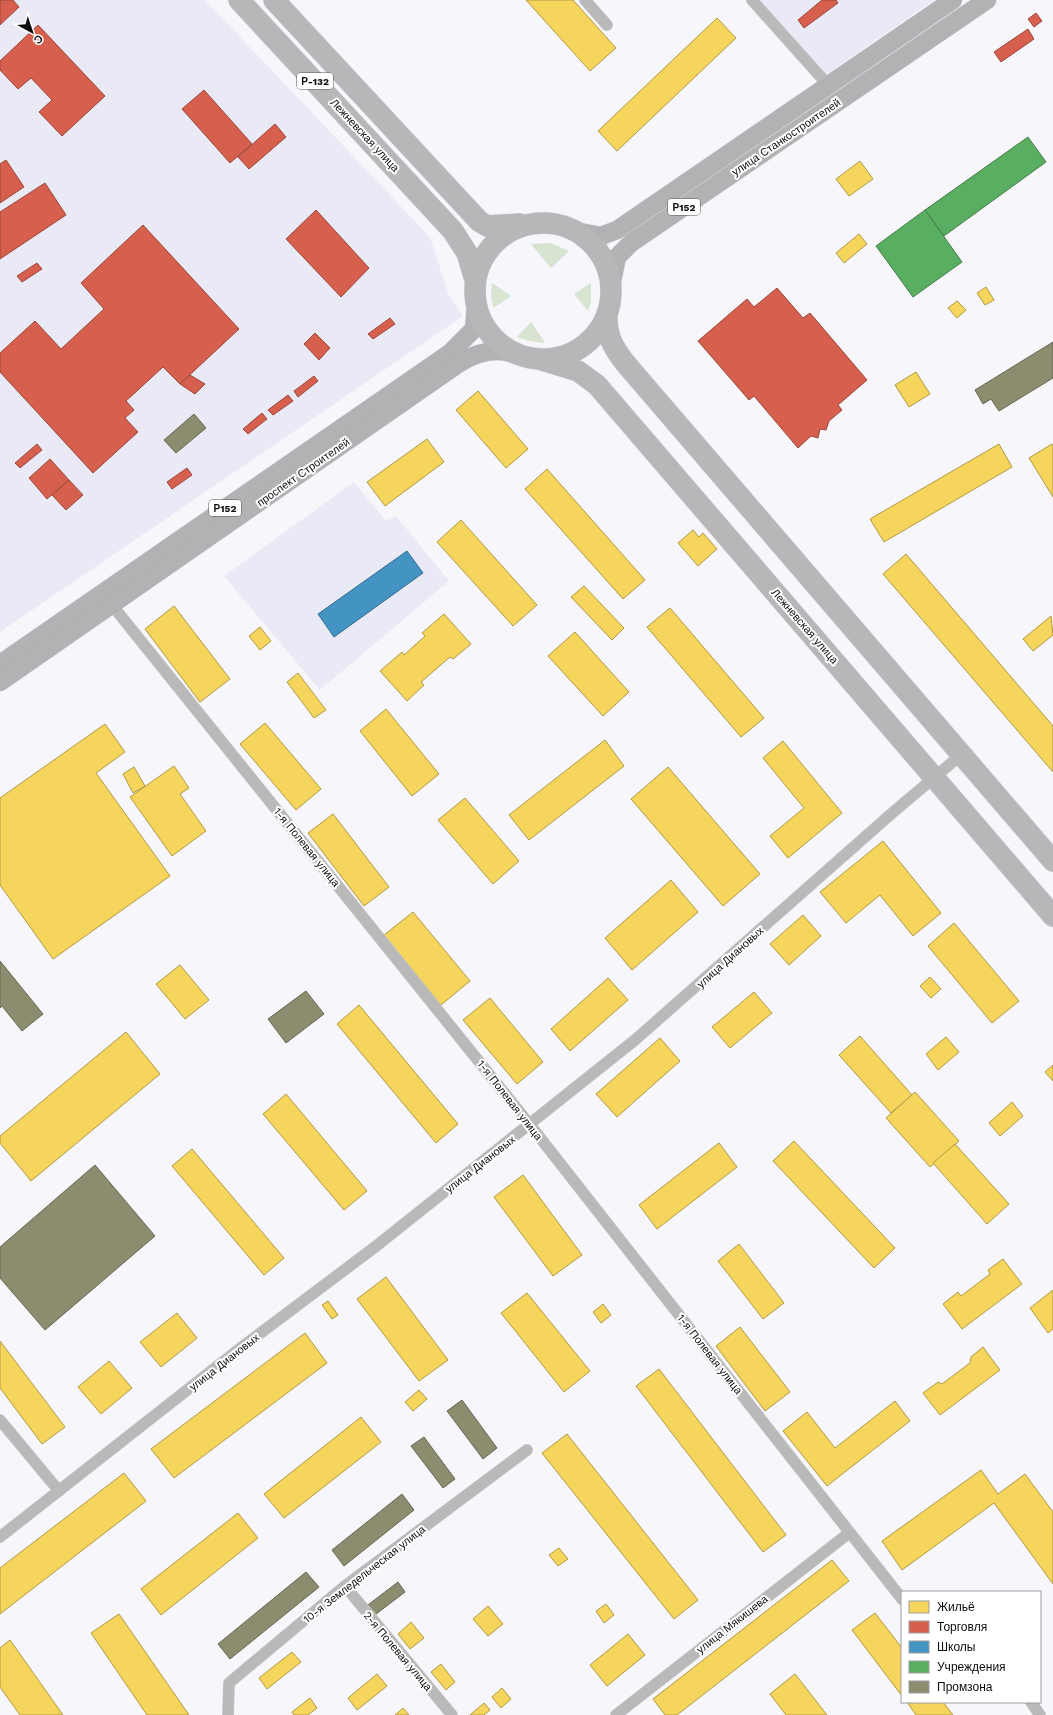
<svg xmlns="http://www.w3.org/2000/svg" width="1053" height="1715" viewBox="0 0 1053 1715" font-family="'Work Sans',sans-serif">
  <rect width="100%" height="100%" fill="#f6f6fb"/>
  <g fill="#eaeaf7">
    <path d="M0,0h205l225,237 19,59 14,20 -463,316z"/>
    <path d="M754,0h180l-110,76z"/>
    <path d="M354,482l32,39 10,-5 53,65 -129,109 -96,-114z"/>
  </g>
  <g fill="#d8e4d2">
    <path d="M551,243l18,8 -18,17 -20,-24z"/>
    <path d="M492,283l19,13 -18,12 -2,-13z"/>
    <path d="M591,283v19l-3,9 -14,-17z"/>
    <path d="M531,322l14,21 -16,-2 -12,-4z"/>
  </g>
  <g fill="#f6d55c" stroke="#b09945">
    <path d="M526,0h47l43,48 -26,23z"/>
    <path d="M717,18l19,20 -119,113 -19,-20z"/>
    <path d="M860,161l13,18 -24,17 -13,-17z"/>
    <path d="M859,234l8,10 -23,19 -8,-10z"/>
    <path d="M986,287l8,13 -9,5 -8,-12z"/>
    <path d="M957,301l9,9 -9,8 -9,-10z"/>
    <path d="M916,372l14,22 -21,13 -14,-22z"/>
    <path d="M478,391l50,58 -22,19 -50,-58z"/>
    <path d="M427,439l17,23 -59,44 -18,-24z"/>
    <path d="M999,444l13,23 -128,75 -14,-23z"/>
    <path d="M1052,444l1,2v51l-24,-39z"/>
    <path d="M547,469l98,111 -22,19 -98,-110z"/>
    <path d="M461,520l76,85 -24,21 -76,-84z"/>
    <path d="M693,530l6,7 4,-4 14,16 -19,17 -20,-23z"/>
    <path d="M906,554l147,172v46l-170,-198z"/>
    <path d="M584,586l40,42 -12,12 -41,-43z"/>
    <path d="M174,606l56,73 -30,23 -55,-73z"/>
    <path d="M670,608l94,110 -23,19 -94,-110z"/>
    <path d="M444,614l27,30 -18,15 -3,-2 -29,25 3,3 -17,16 -27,-30 22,-19 2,3 21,-19 -3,-3z"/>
    <path d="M1051,616l2,19 -20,16 -10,-12z"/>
    <path d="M260,627l11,14 -11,9 -11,-14z"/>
    <path d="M575,632l54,60 -26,24 -55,-60z"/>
    <path d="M298,673l28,37 -12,8 -27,-36z"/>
    <path d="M386,709l53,65 -27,22 -52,-65z"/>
    <path d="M265,723l56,66 -25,21 -56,-66z"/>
    <path d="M105,724l20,28 -29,21 74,103 -117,83 -53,-74v-87z"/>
    <path d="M605,740l19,26 -95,74 -20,-25z"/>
    <path d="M783,741l59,72 -54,45 -18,-22 34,-28 -41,-50z"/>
    <path d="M174,766l15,22 -9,6 26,37 -34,25 -42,-59z"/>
    <path d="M134,767l11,19 -12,7 -10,-19z"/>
    <path d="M668,767l92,107 -37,32 -92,-107z"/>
    <path d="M465,798l54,63 -26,23 -55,-64z"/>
    <path d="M333,814l56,73 -25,19 -56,-73z"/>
    <path d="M883,841l58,72 -28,23 -33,-41 -34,28 -26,-31z"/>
    <path d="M671,880l27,32 -66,58 -27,-32z"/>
    <path d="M413,912l57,69 -29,24 -57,-70z"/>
    <path d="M803,915l18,21 -32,29 -19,-21z"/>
    <path d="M954,923l65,78 -27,22 -64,-77z"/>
    <path d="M180,965l29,35 -24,19 -29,-35z"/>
    <path d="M930,977l11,12 -10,9 -11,-12z"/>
    <path d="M608,978l20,22 -58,51 -19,-22z"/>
    <path d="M754,992l18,21 -42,35 -18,-21z"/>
    <path d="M490,998l53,64 -26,22 -54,-64z"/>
    <path d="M359,1005l99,119 -22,19 -99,-119z"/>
    <path d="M126,1032l34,42 -129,107 -31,-38v-7z"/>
    <path d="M860,1036l52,59 -21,18 -52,-58z"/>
    <path d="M946,1037l13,15 -21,18 -12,-16z"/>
    <path d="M660,1038l20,23 -63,56 -21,-23z"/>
    <path d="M1053,1065v16l-8,-9z"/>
    <path d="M915,1092l44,49 -29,26 -44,-49z"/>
    <path d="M286,1094l81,97 -23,19 -81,-96z"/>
    <path d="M1012,1102l11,14 -23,20 -11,-13z"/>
    <path d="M794,1141l101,107 -21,20 -101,-107z"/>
    <path d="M719,1143l18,24 -80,62 -18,-24z"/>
    <path d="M955,1144l54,60 -22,20 -54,-61z"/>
    <path d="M192,1149l92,109 -20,17 -92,-109z"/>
    <path d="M523,1175l59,80 -29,21 -59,-79z"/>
    <path d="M739,1244l45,59 -21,16 -45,-58z"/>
    <path d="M1003,1259l19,25 -60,45 -19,-25 15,-12 3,4 29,-22 -2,-4z"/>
    <path d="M386,1277l62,83 -29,21 -62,-82z"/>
    <path d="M1053,1290v39l-5,4 -18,-25z"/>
    <path d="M527,1293l63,78 -26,21 -63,-79z"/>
    <path d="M328,1301l10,14 -6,4 -10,-14z"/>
    <path d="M603,1304l8,11 -10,8 -8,-11z"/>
    <path d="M177,1313l20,25 -36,29 -21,-25z"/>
    <path d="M740,1327l50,65 -25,19 -49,-65z"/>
    <path d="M305,1333l22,30 -153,115 -23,-29z"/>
    <path d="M0,1341l65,86 -23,17 -42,-56z"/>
    <path d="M983,1347l17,23 -60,45 -17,-22 15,-11 4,2 28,-21 1,-6z"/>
    <path d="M109,1361l23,27 -31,26 -23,-27z"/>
    <path d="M659,1369l127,166 -23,17 -127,-166z"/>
    <path d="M419,1390l8,9 -14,12 -8,-9z"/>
    <path d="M895,1401l15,20 -83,65 -44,-55 24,-19 28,36z"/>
    <path d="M361,1417l20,25 -97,76 -20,-24z"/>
    <path d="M567,1434l131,166 -24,19 -132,-166z"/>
    <path d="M981,1470l17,24 27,-20 28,38v72l-59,-81 -92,67 -20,-29z"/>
    <path d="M124,1473l22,28 -146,113v-46z"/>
    <path d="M238,1513l20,25 -97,77 -20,-26z"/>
    <path d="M559,1548l9,11 -10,7 -9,-11z"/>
    <path d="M832,1560l17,21 -172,134h-12l-12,-16z"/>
    <path d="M606,1604l8,11 -10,8 -8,-12z"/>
    <path d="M488,1606l15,18 -15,12 -15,-17z"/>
    <path d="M875,1613l27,35v48l-50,-66z"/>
    <path d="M119,1614l70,101h-42l-56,-82z"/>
    <path d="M411,1622l13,16 -14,11 -12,-15z"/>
    <path d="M628,1634l17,21 -38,31 -17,-21z"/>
    <path d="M10,1640l53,75h-43l-20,-28v-39z"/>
    <path d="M292,1652l9,10 -34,27 -8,-11z"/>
    <path d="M441,1664l14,18 -9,8 -15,-18z"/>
    <path d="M377,1674l10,12 -30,24 -9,-12z"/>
    <path d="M795,1674l32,41h-41l-16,-21z"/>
    <path d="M502,1688l9,11 -10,9 -9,-11z"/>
    <path d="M310,1698l7,10 -9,7h-14l-2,-3z"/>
    <path d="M907,1702h36l10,13h-37z"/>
    <path d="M484,1703l6,7 -6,5h-14z"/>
    <path d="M403,1708l6,7h-14z"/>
  </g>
  <g fill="#d6604d" stroke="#9a473b">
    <path d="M0,0h13l6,7 -19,18z"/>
    <path d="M822,0h14l2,3 -34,25 -6,-8z"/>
    <path d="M1036,13l6,8 -8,6 -6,-8z"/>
    <path d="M38,25l67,71 -43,40 -23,-24 13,-12 -21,-22 -13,11 -18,-19v-9z"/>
    <path d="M1028,29l6,10 -33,23 -7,-10z"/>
    <path d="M204,90l48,54 -22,19 -48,-54z"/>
    <path d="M275,124l11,13 -37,32 -11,-12z"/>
    <path d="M6,160l18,27 -24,16v-39z"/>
    <path d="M45,183l21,32 -66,44v-47z"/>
    <path d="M316,210l53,58 -28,29 -55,-58z"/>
    <path d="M143,225l96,104 -59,55 -17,-17 -37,34 8,9 -9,8 13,14 -45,41 -93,-101v-19l35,-32 26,28 43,-40 -23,-26z"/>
    <path d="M37,263l5,6 -20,13 -5,-6z"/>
    <path d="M777,288l26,30 7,-5 57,67 -29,25 4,5 -13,11 -3,9 -6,-1 -2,9 -7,-2 -13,12 -44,-52 -5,4 -51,-59 49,-42 7,8z"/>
    <path d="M390,318l5,6 -22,15 -5,-5z"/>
    <path d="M315,333l15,15 -11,12 -15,-16z"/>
    <path d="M190,375l15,9 -10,10 -15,-10z"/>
    <path d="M314,376l4,5 -20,16 -4,-6z"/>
    <path d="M288,395l5,6 -20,14 -5,-5z"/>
    <path d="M262,413l5,6 -19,15 -5,-5z"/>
    <path d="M37,444l5,6 -22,18 -5,-5z"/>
    <path d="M50,459l19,21 -22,19 -18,-21z"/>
    <path d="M187,468l5,7 -20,14 -5,-7z"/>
    <path d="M69,480l14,15 -17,15 -14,-15z"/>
  </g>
  <path fill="#4393c3" stroke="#336b8d" d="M407,551l16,22 -89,64 -16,-23z"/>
  <g fill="#5aae61" stroke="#437e49">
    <path d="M1028,137l18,25 -102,74 -19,-26z"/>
    <path d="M925,210l37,52 -49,35 -37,-51z"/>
  </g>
  <g fill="#8c8c6e" stroke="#666652">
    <path d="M1053,342v36l-54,33 -8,-12 -8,5 -8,-14z"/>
    <path d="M194,414l12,14 -30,25 -12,-13z"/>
    <path d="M0,961l43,53 -21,17 -20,-25 -2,2z"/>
    <path d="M306,991l18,23 -38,29 -18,-24z"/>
    <path d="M95,1165l60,71 -110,94 -45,-52v-31z"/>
    <path d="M462,1400l35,48 -14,11 -36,-48z"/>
    <path d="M424,1437l31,42 -12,9 -32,-42z"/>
    <path d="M402,1494l12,16 -70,56 -12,-16z"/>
    <path d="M306,1572l13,15 -89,72 -12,-15z"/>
    <path d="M398,1582l7,10 -38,29 -7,-10z"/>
  </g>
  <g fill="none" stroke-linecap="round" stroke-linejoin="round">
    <defs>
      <g id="street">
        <path d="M585,0l22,25"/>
        <path d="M752,0l76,85"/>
        <path d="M112,605l418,520 372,474"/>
        <path d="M0,1420l59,71"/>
        <path d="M0,1537l238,-187 137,-103 260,-207 256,-226 71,-60"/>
        <path d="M345,1586l107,129"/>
        <path d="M1031,1702l9,13"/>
        <path d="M228,1715l1,-32 116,-97 182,-136"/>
        <path d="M616,1715l233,-182"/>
      </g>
      <g id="primary">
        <path d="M580,232l21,4 16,-6 336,-230"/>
        <path d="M610,291l7,-34 14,-14 356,-243"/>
        <path d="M0,664l450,-311 24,-24 2,-24"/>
        <path d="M0,682l458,-318c17,-11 36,-17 56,-10"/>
      </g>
      <g id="highway">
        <path d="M239,0l214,231 14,22 8,27"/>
        <path d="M274,0l205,221 8,5 33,-2"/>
        <circle cx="543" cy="291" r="68"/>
        <path d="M607,314c-1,21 6,34 19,50l427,497"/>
        <path d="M542,360l36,11 19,14 456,531"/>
      </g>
    </defs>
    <use href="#street" stroke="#d2d2d5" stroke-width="12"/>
    <use href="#primary" stroke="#d2d2d5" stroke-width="19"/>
    <use href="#highway" stroke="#d2d2d5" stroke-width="22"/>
    <use href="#street" stroke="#bab9ba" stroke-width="11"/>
    <use href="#primary" stroke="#b2b1b4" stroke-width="18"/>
    <use href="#highway" stroke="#b8b6b9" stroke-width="21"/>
  </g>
  <g text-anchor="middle" stroke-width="4" stroke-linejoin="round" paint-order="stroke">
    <g fill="#fff" stroke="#565658" stroke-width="1">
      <rect x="297" y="73" width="36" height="16" rx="3"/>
      <rect x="668" y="199" width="32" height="16" rx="3"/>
      <rect x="209" y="500" width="32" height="16" rx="3"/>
    </g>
    <g font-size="10" font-weight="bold" fill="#0d0d10">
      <text x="315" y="85">Р-132</text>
      <text x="684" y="211">Р152</text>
      <text x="225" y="512">Р152</text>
    </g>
    <g font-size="11" fill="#0d0d10" stroke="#fff">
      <text transform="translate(365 135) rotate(47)" y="4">Лежневская улица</text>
      <text transform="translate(786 137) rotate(-34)" y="4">улица Станкостроителей</text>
      <text transform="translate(303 472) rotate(-35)" y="4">проспект Строителей</text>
      <text transform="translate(805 626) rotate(49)" y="4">Лежневская улица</text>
      <text transform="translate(307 847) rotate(51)" y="4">1-я Полевая улица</text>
      <text transform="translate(730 957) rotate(-42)" y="4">улица Диановых</text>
      <text transform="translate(510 1100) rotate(52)" y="4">1-я Полевая улица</text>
      <text transform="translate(480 1164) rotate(-38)" y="4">улица Диановых</text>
      <text transform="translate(710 1354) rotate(52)" y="4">1-я Полевая улица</text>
      <text transform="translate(224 1362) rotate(-38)" y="4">улица Диановых</text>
      <text transform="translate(364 1574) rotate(-38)" y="4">10-я Земледельческая улица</text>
      <text transform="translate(732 1624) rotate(-38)" y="4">улица Мякишева</text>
      <text transform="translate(398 1651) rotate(50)" y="4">2-я Полевая улица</text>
    </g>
  </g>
  <rect x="901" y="1591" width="140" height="112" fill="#ffffff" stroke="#9e9e9f"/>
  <rect x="909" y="1601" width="20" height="12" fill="#f6d55c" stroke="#9e9e9f"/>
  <text x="937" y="1611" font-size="12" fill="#0d0d10">Жильё</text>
  <rect x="909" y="1621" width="20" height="12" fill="#d6604d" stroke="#9e9e9f"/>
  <text x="937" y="1631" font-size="12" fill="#0d0d10">Торговля</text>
  <rect x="909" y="1641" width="20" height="12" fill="#4393c3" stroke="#9e9e9f"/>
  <text x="937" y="1651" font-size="12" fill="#0d0d10">Школы</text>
  <rect x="909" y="1661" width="20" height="12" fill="#5aae61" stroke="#9e9e9f"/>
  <text x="937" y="1671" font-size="12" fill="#0d0d10">Учреждения</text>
  <rect x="909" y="1681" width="20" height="12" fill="#8c8c6e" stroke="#9e9e9f"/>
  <text x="937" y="1691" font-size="12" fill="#0d0d10">Промзона</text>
  <g transform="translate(32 32) rotate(140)" stroke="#ffffff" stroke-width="3" paint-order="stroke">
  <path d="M0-3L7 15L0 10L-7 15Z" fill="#0d0d10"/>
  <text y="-6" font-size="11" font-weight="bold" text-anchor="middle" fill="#0d0d10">С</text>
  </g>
</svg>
